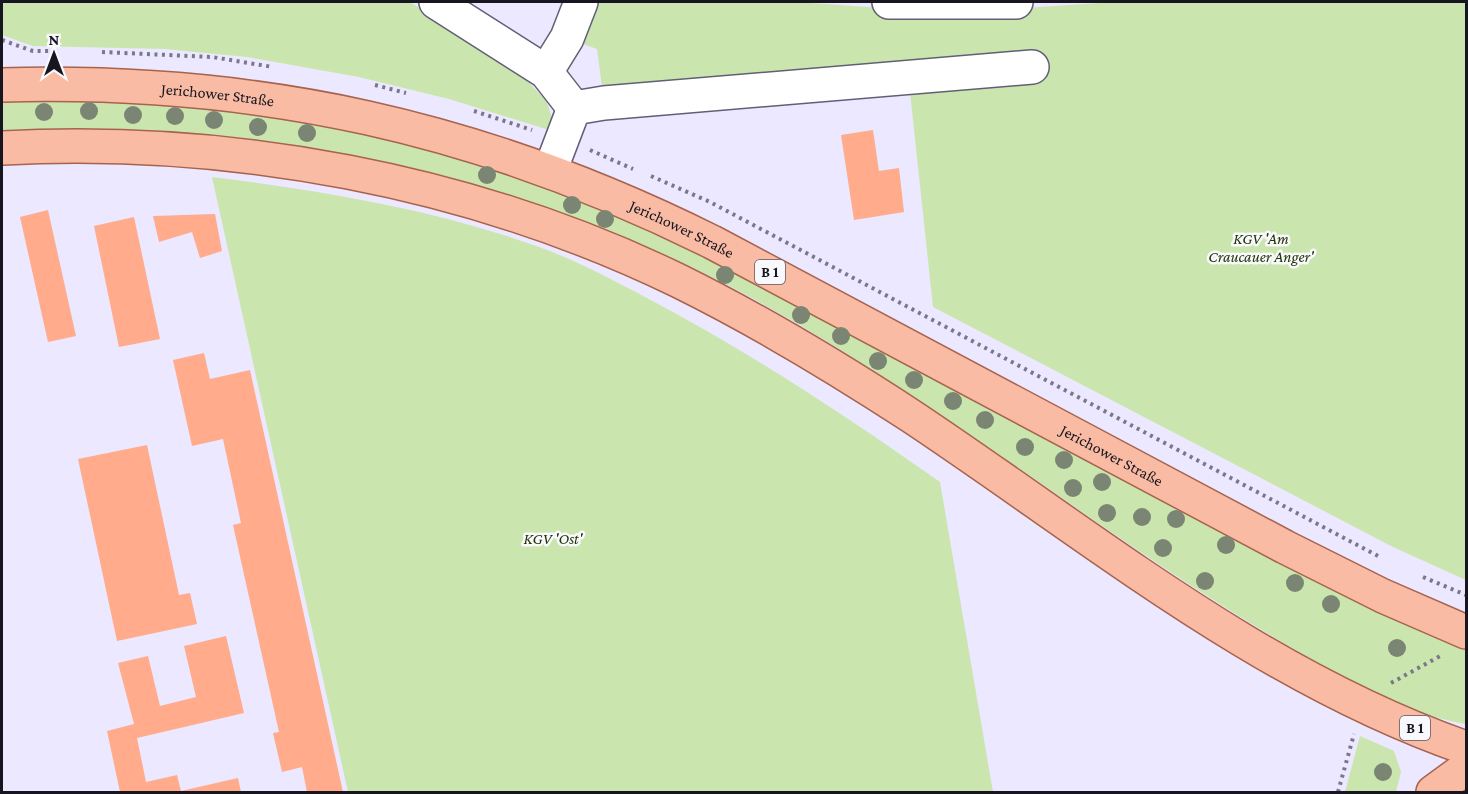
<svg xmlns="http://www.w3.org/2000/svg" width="1468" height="794" viewBox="0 0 1468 794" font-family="'Crimson Pro',serif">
  <rect width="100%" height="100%" fill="#ebe8ff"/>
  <g fill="#cae6ae">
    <path d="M2,2h408l110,71 27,29 6,20 -4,8 -100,-31 -90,-22 -112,-20 -82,-8 -132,-3 -31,-11z"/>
    <path d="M594,2h202l86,6 111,2 123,-8h350v578l-73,-33 -460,-240 -24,-224 -306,11 -6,-45 -23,-8z"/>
    <path d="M64,98l179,12 151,29 149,46 142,60 600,320 119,59 62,26v74c-57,-9 -112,-41 -163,-70 -87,-49 -169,-106 -251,-163 -98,-67 -196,-136 -300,-193 -229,-125 -491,-178 -750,-168v-30z"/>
    <path d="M212,177c111,14 221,32 327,70 36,13 72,32 106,50 103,54 200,118 295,185l53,310h-645z"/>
    <path d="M1360,736l34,15 7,21 -5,20h-51z"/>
  </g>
  <g fill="#ffab8c">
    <path d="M873,130l6,41 20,-3 5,44 -50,8 -13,-85z"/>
    <path d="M48,210l28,126 -28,6 -28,-125z"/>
    <path d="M215,214l7,37 -22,7 -8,-26 -33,10 -6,-26z"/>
    <path d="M134,217l26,122 -41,8 -25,-121z"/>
    <path d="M204,353l6,26 40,-9 93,422h-36l-5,-25 -20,5 -9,-39 6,-1 -46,-207 8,-2 -18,-84 -31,7 -19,-86z"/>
    <path d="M147,445l32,150 11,-2 7,31 -80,17 -39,-182z"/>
    <path d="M226,636l18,77 -107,25 9,44 31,-7 4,16 57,-13 3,14h-121l-13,-61 27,-7 -16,-61 30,-7 12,50 36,-9 -12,-51z"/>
  </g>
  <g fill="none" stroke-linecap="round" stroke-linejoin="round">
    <defs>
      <g id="minor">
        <path d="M436,2l110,70 28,36"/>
        <path d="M889,2h127"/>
        <path d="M546,72l21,-34 14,-36"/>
        <path d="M550,171l24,-63 30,-5 428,-36"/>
      </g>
      <g id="major">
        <path id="s1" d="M2,85c257,-7 479,42 710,157l573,305 98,49 83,36"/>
        <path d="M2,148c230,-12 469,32 677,133 81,40 157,86 232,135 179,119 350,261 555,332"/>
        <path d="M1433,792l33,-24"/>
      </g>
    </defs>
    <use href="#minor" stroke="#625e76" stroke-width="36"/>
    <use href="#major" stroke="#a7634d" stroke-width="36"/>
    <g stroke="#7a7888" stroke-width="4" stroke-dasharray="3 4.5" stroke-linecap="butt">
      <path d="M2,40l31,11h19"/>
      <path d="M102,52l110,5 61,10"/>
      <path d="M375,85l31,8"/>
      <path d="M474,111l58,19"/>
      <path d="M590,150l43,19"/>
      <path d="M651,176l59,26 668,354"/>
      <path d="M1423,577l43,18"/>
      <path d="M1391,683l51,-28"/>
      <path d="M1338,792l16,-58"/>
    </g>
    <use href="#minor" stroke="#fff" stroke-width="33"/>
    <use href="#major" stroke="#f9bba3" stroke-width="33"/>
  </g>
  <g fill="#7b8573">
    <circle cx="89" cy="111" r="9"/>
    <circle cx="44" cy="112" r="9"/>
    <circle cx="133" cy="115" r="9"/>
    <circle cx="175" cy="116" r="9"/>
    <circle cx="214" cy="120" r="9"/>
    <circle cx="258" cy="127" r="9"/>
    <circle cx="307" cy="133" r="9"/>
    <circle cx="487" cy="175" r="9"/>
    <circle cx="572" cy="205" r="9"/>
    <circle cx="605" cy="219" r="9"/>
    <circle cx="725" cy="275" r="9"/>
    <circle cx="801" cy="315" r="9"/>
    <circle cx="841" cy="336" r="9"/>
    <circle cx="878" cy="361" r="9"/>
    <circle cx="914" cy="380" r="9"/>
    <circle cx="953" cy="401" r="9"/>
    <circle cx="985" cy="420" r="9"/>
    <circle cx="1025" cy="447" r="9"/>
    <circle cx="1064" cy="460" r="9"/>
    <circle cx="1102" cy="482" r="9"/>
    <circle cx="1073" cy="488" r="9"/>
    <circle cx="1107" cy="513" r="9"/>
    <circle cx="1142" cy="517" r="9"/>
    <circle cx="1176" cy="519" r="9"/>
    <circle cx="1226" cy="545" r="9"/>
    <circle cx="1163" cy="548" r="9"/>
    <circle cx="1205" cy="581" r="9"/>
    <circle cx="1295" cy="583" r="9"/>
    <circle cx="1331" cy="604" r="9"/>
    <circle cx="1397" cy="648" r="9"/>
    <circle cx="1383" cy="772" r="9"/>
  </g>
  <g text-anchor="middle" stroke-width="5" stroke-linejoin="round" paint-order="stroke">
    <g fill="#f8f8fd" stroke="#5a5a62" stroke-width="1.5">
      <rect x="755" y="260" width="30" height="24" rx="4.5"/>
      <rect x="1400" y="716" width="30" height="24" rx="4.5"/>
    </g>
    <g font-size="15" font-weight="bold" fill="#171620">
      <text x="770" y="277">B 1</text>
      <text x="1415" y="733">B 1</text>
    </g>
    <g font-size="16" fill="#171620" stroke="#f8f8fd">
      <text dy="6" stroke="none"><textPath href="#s1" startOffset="216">Jerichower Straße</textPath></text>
      <text dy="6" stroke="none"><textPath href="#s1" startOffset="702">Jerichower Straße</textPath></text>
      <text dy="6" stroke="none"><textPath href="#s1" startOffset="1188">Jerichower Straße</textPath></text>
    </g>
    <g font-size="16" font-style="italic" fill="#1f3400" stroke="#f8f8fd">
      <text x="1261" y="244">KGV 'Am<tspan x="1261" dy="18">Craucauer Anger'</tspan></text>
      <text x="553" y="544">KGV 'Ost'</text>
    </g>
  </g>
  <rect width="1468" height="794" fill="none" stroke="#171620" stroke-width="6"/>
  <g transform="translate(54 54)" stroke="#f8f8fd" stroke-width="4.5" paint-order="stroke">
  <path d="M0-4.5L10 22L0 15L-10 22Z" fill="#171620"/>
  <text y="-9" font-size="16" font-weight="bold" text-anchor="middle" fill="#171620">N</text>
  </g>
</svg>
